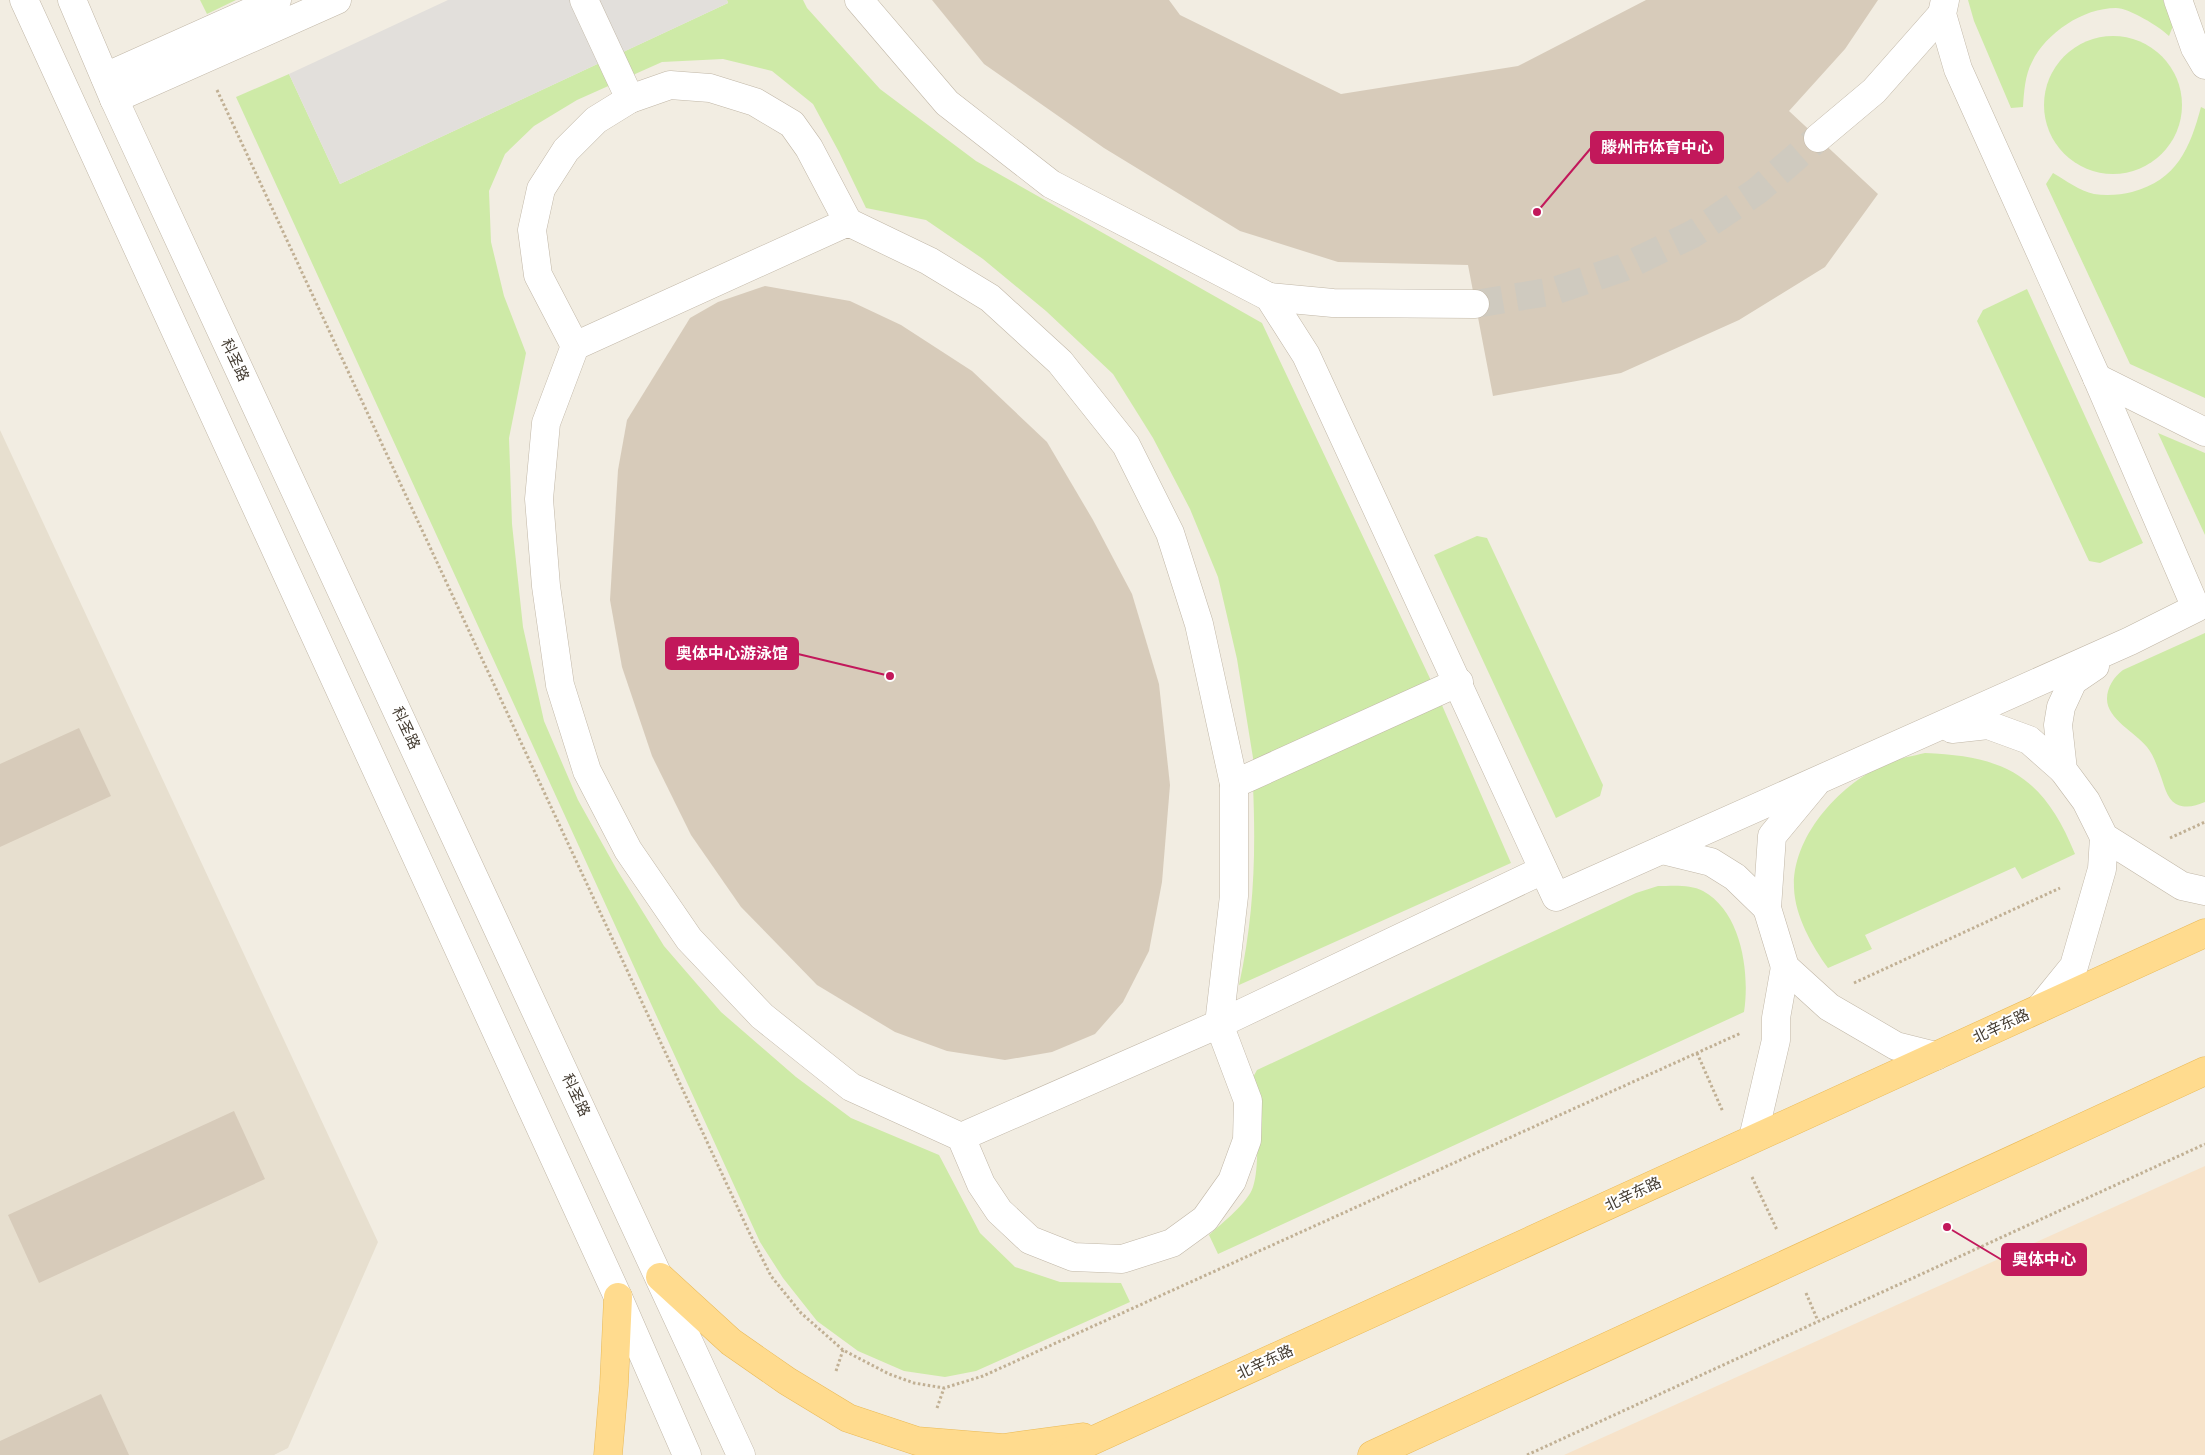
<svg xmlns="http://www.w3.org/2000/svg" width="2205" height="1455" viewBox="0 0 2205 1455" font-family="'IBM Plex Sans','Noto Sans SC',sans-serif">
  <rect width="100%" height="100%" fill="#f2ede2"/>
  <path fill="#e7dfcf" d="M0,430l378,812 -90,206 -14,7h-274z"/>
  <path fill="#f7e3ca" d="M2205,1166v289h-641z"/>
  <g fill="#ceeaa7">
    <path d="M200,0h36l-29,14z"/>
    <path d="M727,0h76l4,8 73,81 96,72 286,162 173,366 -181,75 -17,-105 -19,-82 -28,-68 -37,-71 -40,-64 -67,-63 -63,-52 -57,-39 -60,-12 -27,-56 -26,-48 -41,-33 -49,-12 -61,3 -85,38 -43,26 -29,28 -16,37 2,51 13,54 22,57 -17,85 3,86 11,103 21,94 34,79 39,70 47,76 57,66 75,65 55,41 88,37 41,78 35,34 45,15 61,1 9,19 -154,69 -31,6 -41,-6 -46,-20 -41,-30 -34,-43 -23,-36 -524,-1145 53,-23 51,110 388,-181z"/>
    <path d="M1968,0h195l10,26 -4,10c-9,-9 -40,-28 -53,-28 -33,0 -70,25 -84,54 -7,13 -8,30 -9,45l-12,1 -37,-87z"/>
    <circle cx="2113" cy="105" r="69"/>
    <path d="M2201,107l4,2v289l-75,-34 -84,-180 7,-11c12,7 27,18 41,21 12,2 27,1 38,-2 45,-12 58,-44 69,-85z"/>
    <path d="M2027,289l116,254 -43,20 -11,-2 -112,-240 6,-11z"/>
    <path d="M2158,433l47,20v82z"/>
    <path d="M1477,536l10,2 116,247 -3,11 -44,22 -122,-263z"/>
    <path d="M2205,633v169c-10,4 -19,7 -29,2 -10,-6 -12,-20 -16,-30 -3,-8 -7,-20 -13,-27 -12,-15 -40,-28 -40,-48 0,-12 7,-22 16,-29z"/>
    <path d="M1441,703l70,160 -272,122c15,-68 17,-130 14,-199z"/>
    <path d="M1925,753c81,3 119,24 150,101l-53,25 -7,-12 -150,68 7,14 -44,19c-16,-22 -33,-52 -34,-80 -2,-53 48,-106 94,-125 11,-5 25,-7 37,-10z"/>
    <path d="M1658,886c14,0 32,-2 45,5 39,21 47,83 41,121l-526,242 -9,-19c13,-12 39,-32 44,-48 8,-23 3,-84 -1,-108l5,-9 379,-177z"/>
  </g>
  <path fill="#e2dfdb" d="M448,0h279l1,3 -388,181 -51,-110z"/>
  <g fill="#d7cbba">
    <path d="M932,0h237l11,15 161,79 177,-28 128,-66h232l-33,49 -56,62 89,83 -53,73 -86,53 -118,53 -128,23 -25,-131 -130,-3 -98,-31 -136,-83 -120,-84z"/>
    <path d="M765,286l85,15 51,24 71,46 75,71 46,78 39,74 27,90 11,101 -8,97 -13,69 -26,51 -28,32 -43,18 -47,8 -58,-9 -52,-19 -78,-47 -76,-78 -50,-72 -39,-79 -30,-89 -12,-67 8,-130 9,-50 63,-102 28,-16z"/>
    <path d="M79,728l32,68 -111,51v-83z"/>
    <path d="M234,1111l31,68 -226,104 -31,-68z"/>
    <path d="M101,1394l28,61h-129v-14z"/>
  </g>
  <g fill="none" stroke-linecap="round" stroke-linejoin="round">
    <path stroke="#cfcabf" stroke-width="28" stroke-dasharray="28 14" stroke-linecap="butt" d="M1475,304l79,-13 68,-23 71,-34 64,-43 61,-53"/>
    <defs>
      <g id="minor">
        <path d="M24,0l594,1297 69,158"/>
        <path d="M72,0l42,99 627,1356"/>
        <path d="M584,0l46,99"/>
        <path d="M859,0l88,103 104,81 218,113 37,58 250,542 574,-256 66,-33 -99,-230 -139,-309 -16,-55 3,-14"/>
        <path d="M2178,0l17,48 10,17"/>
        <path d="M105,77l172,-77"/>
        <path d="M114,99l223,-99"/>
        <path d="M1818,138l56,-47 68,-77"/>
        <path d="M1269,297l64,6 142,1"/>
        <path d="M575,346l-37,-71 -6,-45 9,-41 25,-39 30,-30 34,-21 40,-14 40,3 45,14 37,22 17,24 39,74"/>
        <path d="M2097,378l108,54"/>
        <path d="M2095,666l-22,15 -12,26 -3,18 5,45 23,31 18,36 78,49 23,5"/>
        <path d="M1952,729l36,-4 41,15 34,30"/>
        <path d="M1234,784l225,-102"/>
        <path d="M1815,784l-43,52 -5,72 18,59 44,40 67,39 40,10"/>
        <path d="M1662,850l49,12 24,15 32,31"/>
        <path d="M2040,1008l34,-42 28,-97 2,-32"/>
        <path d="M961,1137l258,-113 15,-128v-112l-35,-160 -29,-91 -44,-88 -66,-83 -70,-64 -61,-37 -81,-39 -273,124 -29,77 -7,76 7,87 14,99 27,86 41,79 61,89 73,77 89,71 110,50 20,47 18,27 31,29 43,17 49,2 50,-16 33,-24 27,-38 15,-41 1,-39 -29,-77 324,-154"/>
        <path d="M1753,1138l23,-98v-22l9,-51"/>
      </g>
      <g id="major">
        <path d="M660,1277l71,65 56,39 61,37 69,23 86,7 80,-11"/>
        <path d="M608,1455l6,-70 4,-88"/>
        <path d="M1061,1455l1144,-522"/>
        <path d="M1372,1455l833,-384"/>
      </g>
    </defs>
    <use href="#minor" stroke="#c1b7a7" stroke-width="29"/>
    <use href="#major" stroke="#eaba57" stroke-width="29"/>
    <g stroke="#c1b094" stroke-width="3" stroke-dasharray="2.5 2.5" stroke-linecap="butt">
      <path d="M217,90l533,1144 21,42 30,37 42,37 46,24 25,9 30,5 39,-12 758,-343"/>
      <path d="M2170,838l35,-16"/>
      <path d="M1854,983l206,-95"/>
      <path d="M1697,1053l26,59"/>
      <path d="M1752,1177l25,53"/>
      <path d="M1806,1293l12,28"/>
      <path d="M836,1371l7,-21"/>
      <path d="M937,1408l7,-20"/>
      <path d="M1527,1455l678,-311"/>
    </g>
    <use href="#minor" stroke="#fff" stroke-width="28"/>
    <use href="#major" stroke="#ffdb8e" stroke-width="28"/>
  </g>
  <g text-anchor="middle" stroke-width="4" stroke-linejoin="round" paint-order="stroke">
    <g font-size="15" fill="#443c32" stroke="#fff">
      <text transform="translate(235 360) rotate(65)" y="5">科圣路</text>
      <text transform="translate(406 728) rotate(65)" y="5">科圣路</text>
      <text transform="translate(2001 1026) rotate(-25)" y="5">北辛东路</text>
      <text transform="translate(576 1095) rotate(65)" y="5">科圣路</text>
      <text transform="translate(1633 1194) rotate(-25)" y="5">北辛东路</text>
      <text transform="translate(1265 1362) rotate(-25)" y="5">北辛东路</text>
    </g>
  </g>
  <path fill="none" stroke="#c2185b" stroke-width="2" d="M1537 212L1591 148M890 676L798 654M1947 1227L2002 1260"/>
  <g fill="#c2185b" stroke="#fff" stroke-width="2">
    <circle cx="1537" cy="212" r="5"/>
    <circle cx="890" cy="676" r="5"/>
    <circle cx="1947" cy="1227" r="5"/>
  </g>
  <g fill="#c2185b" stroke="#c2185b" stroke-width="2">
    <rect x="1591" y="132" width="132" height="31" rx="5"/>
    <rect x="666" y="638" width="132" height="31" rx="5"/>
    <rect x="2002" y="1244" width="84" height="31" rx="5"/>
  </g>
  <g font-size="16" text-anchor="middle" font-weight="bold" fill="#fff">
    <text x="1657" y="153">滕州市体育中心</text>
    <text x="732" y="659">奥体中心游泳馆</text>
    <text x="2044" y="1265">奥体中心</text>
  </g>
</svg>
